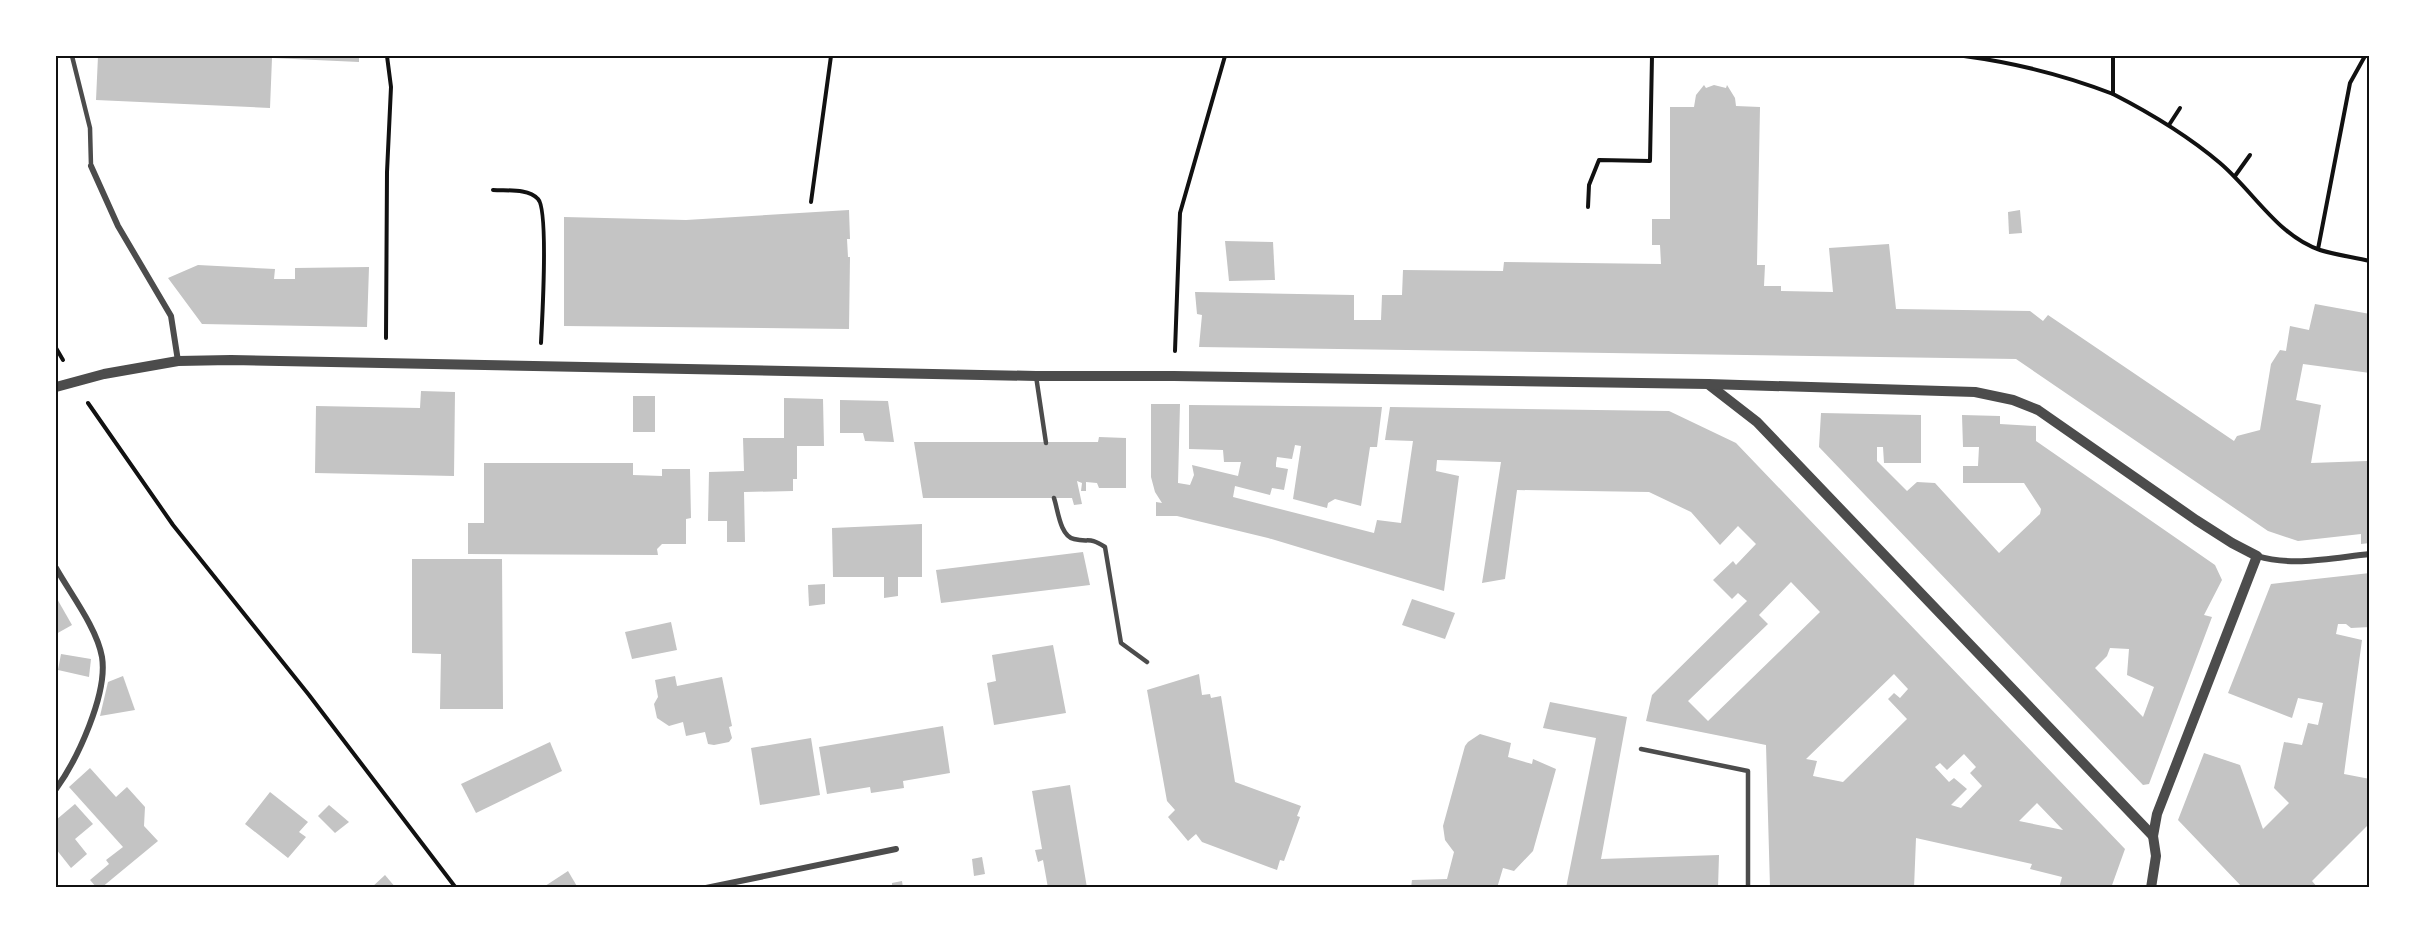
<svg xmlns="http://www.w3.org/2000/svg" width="2425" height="943" viewBox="0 0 2425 943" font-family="Lato,sans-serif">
  <rect width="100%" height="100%" fill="#fff"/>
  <g fill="#c4c4c4" fill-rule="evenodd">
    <path d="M98,56h261v6l-87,-4 -2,50 -174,-8z"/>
    <path d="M1704,85l2,3 8,-3 12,3 1,-3 8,13 1,8 24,1 -3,158h8l-1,21h17v5l52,1 -4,-44 60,-4 7,65 134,2 13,10 5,-6 186,126 3,-5 23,-6 11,-66 9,-14 6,1 4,-25 19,4 6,-26 55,10v59l-67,-9 -7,36 25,5 -10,58 56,-2 3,-9v91l-9,1v-10l-63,7 -30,-10 -252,-172 -817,-12 3,-32 -5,-1 -2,-22 159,3v25h27l1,-25h20l1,-25 100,1 1,-9 157,2 -1,-19h-8v-26h18v-112h24l2,-12z"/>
    <path d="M849,210l1,29h-3l1,18h2l-1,72 -285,-3v-109l122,3z"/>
    <path d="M2020,210l2,23 -13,1 -1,-22z"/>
    <path d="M1225,241l48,1 2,38 -46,1z"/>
    <path d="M198,265l77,4 -1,10h21v-11l74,-1 -2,60 -165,-3 -34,-46z"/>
    <path d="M421,391l34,1 -1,84 -139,-3 1,-67 104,2z"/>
    <rect x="633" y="396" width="22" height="36"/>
    <path d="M784,398l39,1 1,47h-27v33h-4v12l-49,1 1,50h-18v-21h-19l1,-49 35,-1 -1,-33h41z"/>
    <path d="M840,400l48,1 6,41 -29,-1 -2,-8h-23z"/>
    <path d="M1151,404h29l-2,79 12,2 4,-10 -2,-10 46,11 3,-14h-17l-1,-12 -34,-1v-44l193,2 -5,40h-7l-9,59 -26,-7 -7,4 -1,5 -34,-9 8,-53 -6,-1 -3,14 -15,-2 -1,6v4l12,2 -4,21 -12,-2 -2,7 -35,-9 -2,11 141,36 3,-13 24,3 12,-82 -28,-1 5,-33 279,4 67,32 389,406 -14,39h-52l3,-11 -32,-8 2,-5 -116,-26 -2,50h-71v-2l-73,1 -4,-142 -120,-24 6,-26 95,-94 -9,-8 -6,6 -19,-19 20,-19 3,4 20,-21 -18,-18 -18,19 -29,-33 -42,-20 -132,-2 -12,89 -23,4 19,-121 -64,-2 -1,11 23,5 -15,115 -176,-53 -91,-22h-21v-14l6,1 -7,-11 -4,-15zM1791,582l29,30 -112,109 -20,-20 80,-77 -9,-9zM1894,674l14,15 -8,9 -6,-5 -6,6 19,20 -64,63 -30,-6 4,-15 -11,-2zM1964,754l12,13 -6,6 12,13 -21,22 -10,-3 16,-16 -13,-11 -5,4 -14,-15 5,-4 7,7zM2037,803l26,27 -44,-9z"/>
    <path d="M1821,413l100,2v48h-37l-1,-16h-6v14l30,30 10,-9 18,1 64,70 41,-39 1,-5 -17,-26h-61v-17h15l1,-19h-16l-1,-32 38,1v8l36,2v15l179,124 7,15 -18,35 8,2 -63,167 -6,1 -324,-338zM2110,648l19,1 -2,26 27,12 -11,30 -48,-49 12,-12z"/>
    <path d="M1099,437l27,1v50h-27l-2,-5 -11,-1v9h-5l1,-8 -5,-2 5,23 -8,1 -2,-7h-149l-9,-56h184z"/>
    <path d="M484,463h149v12l29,1v-7h28l1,49 -5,1v25h-24l-5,5 1,6 -190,-1v-31h16z"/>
    <path d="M922,524v53h-24v19l-14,2v-21h-51l-1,-49z"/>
    <path d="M1083,552l7,33 -149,18 -5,-33z"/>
    <path d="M412,559h90l1,150h-63l1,-55 -29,-1z"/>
    <path d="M2370,573v54l-19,1 -5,-4h-8l-2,10 26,6 -18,134 26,5v44l-58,58 6,7h-75l-65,-68 26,-67 36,12 23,64 26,-26 -15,-15 10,-46 18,3 6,-22 10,2 5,-22 -25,-5 -6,20 -64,-25 43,-109z"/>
    <path d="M825,584v20l-16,2 -1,-21z"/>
    <path d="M56,597l16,28 -16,9z"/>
    <path d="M1412,599l43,14 -10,26 -43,-14z"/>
    <path d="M671,622l6,28 -45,9 -7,-27z"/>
    <path d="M1053,645l13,68 -72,12 -7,-42 9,-2 -4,-26z"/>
    <path d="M61,654l30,5 -2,18 -31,-7z"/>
    <path d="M1199,674l3,21 8,-1 1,4 10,-2 14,86 66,24 -4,10 3,1 -16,44 -4,-1 -3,10 -75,-28 -6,-8 -8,7 -20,-24 7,-7 -8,-9 -20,-111z"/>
    <path d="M123,676l12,34 -35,6 8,-34z"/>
    <path d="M675,676l2,10 45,-9 10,49 -3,1 3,11 -3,4 -15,3 -6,-1 -3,-12 -19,4 -3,-14 -14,4 -12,-8 -3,-14 4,-7 -3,-17z"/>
    <path d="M1550,702l77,15 -26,142 118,-4 -1,33h-152l30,-150 -53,-10z"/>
    <path d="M943,726l7,47 -47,8 1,7 -33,5 -1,-6 -43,7 -8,-47z"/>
    <path d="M1480,734l31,9 -3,14 24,7 1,-5 23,10 -23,82 -19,20 -11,-3 -6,20h-86l1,-8 35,-1 7,-27 -9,-12 -2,-14 22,-80 3,-4z"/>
    <path d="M811,738l9,57 -60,10 -9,-57z"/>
    <path d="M550,742l12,29 -86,42 -15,-29z"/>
    <path d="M90,768l26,29 11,-10 18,20 -1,19 14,15 -57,47h-4l-7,-8 19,-16 -3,-4 17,-13 -54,-60z"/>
    <path d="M1070,785l17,103h-39l-5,-28 -5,2 -3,-12 7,-1 -10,-58z"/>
    <path d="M270,792l38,30 -9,10 7,5 -18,21 -43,-34z"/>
    <path d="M75,804l18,20 -18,15 12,15 -16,14 -15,-19v-29z"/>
    <path d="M329,805l20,17 -14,11 -17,-17z"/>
    <path d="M982,857l3,17 -11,2 -2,-17z"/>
    <path d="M568,871l10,17h-36z"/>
    <path d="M385,875l11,13h-25z"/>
    <path d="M902,881l1,7h-11v-5z"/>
  </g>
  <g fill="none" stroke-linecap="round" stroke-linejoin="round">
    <g stroke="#111" stroke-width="4">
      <path d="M1964,56c52,7 100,19 149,38"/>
      <path d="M2113,56v38c39,20 74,41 107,69 33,28 58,73 100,87 16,5 33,7 50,11"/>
      <path d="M2169,125l11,-17"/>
      <path d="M2235,176l15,-21"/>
      <path d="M493,190c14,1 35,-2 45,9 11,11 4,122 3,144"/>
      <path d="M811,202l20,-146"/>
      <path d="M1588,207l1,-22 10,-25 51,1 2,-105"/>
      <path d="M2318,249l32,-166 15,-27"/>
      <path d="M386,338l1,-166 4,-85 -4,-31"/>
      <path d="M56,348l7,12"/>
      <path d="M1175,351l5,-138 45,-157"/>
      <path d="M88,403l85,122 136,170 147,193"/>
    </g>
    <g stroke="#4c4c4c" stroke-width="4.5">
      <path d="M72,56l18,72 1,38"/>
      <path d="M1036,376l10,67"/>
      <path d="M1054,498c4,12 6,38 20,41 16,4 14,-3 31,8l16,96 26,19"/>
      <path d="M1641,749l107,22v117"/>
    </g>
    <g stroke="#4c4c4c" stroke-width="6">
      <path d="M91,166l27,60 53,90 7,45"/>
      <path d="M2257,556c36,11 75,2 113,-2"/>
      <path d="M56,568c14,25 41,60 46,89 6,37 -25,103 -46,132"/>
      <path d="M706,888l190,-39"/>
    </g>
    <g stroke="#4c4c4c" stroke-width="10">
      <path d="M1708,384l49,38 396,414"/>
      <path d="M56,387l48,-13 74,-13 53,-1 805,16h138l534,8 267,8 38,8 25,10 158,110 36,23 25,13 -100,258 -4,22 3,20 -5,32"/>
    </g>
  </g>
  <rect width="2425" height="943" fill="none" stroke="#ffffff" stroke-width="114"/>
  <rect x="57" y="57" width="2311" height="829" fill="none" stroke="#111" stroke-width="2"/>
</svg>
